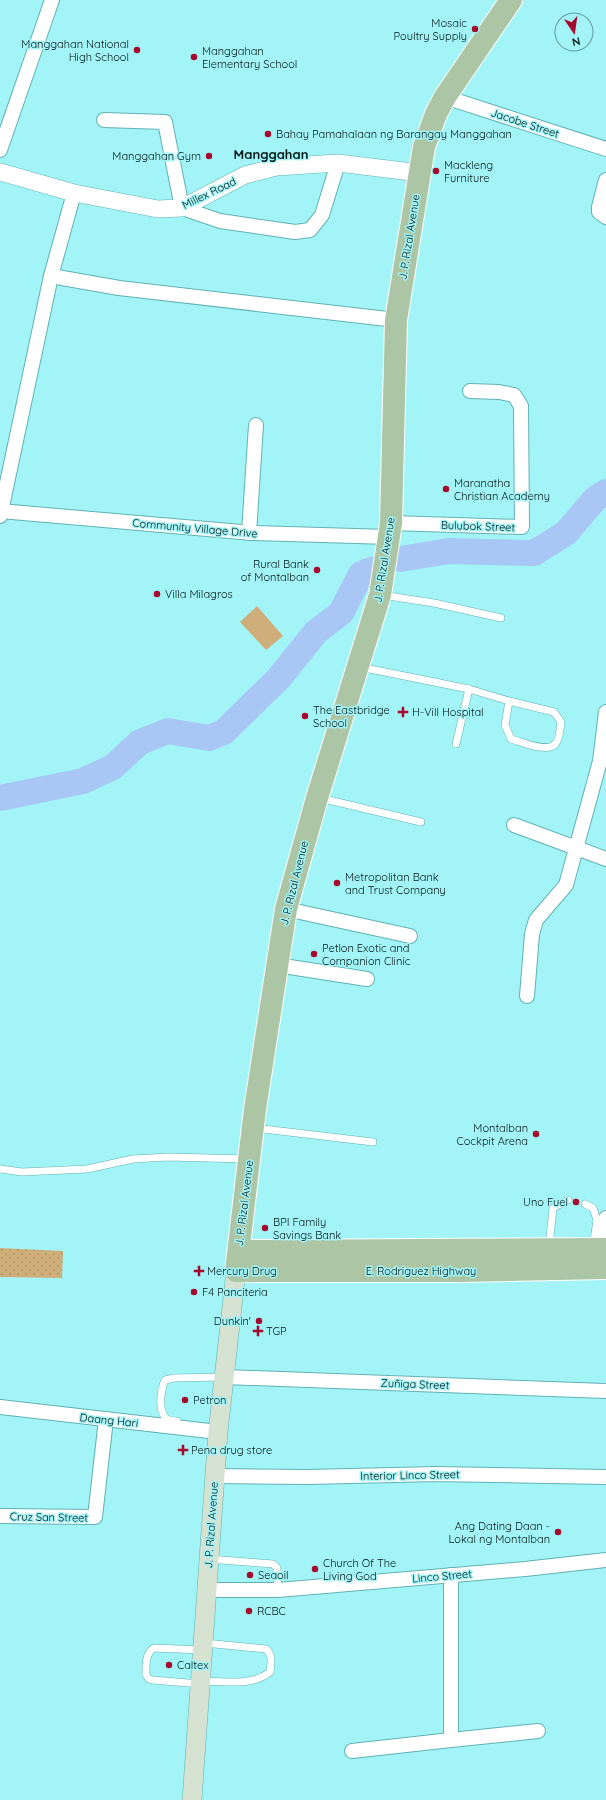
<svg xmlns="http://www.w3.org/2000/svg" width="606" height="1800" viewBox="0 0 606 1800" font-family="Quicksand,sans-serif">
  <defs>
    <pattern id="green-dots" width="8" height="8" patternUnits="userSpaceOnUse"><rect width="8" height="8" fill="#cfae7a"/><path d="M2 2h.1M6 6h.1" fill="none" stroke="#b09569" stroke-width="1.8" stroke-linecap="round"/></pattern>
    <pattern id="water-ripples" width="26" height="14" patternUnits="userSpaceOnUse"><rect width="26" height="14" fill="#a9c7f4"/><path d="M2 4q2-2 4 0t4 0M15 11q2-2 4 0t4 0" fill="none" stroke="#90aad0"/></pattern>
  </defs>
  <rect width="100%" height="100%" fill="#a3f4f7"/>
  <path fill="url(#green-dots)" d="M0,1248l63,3 -1,27 -62,-1z"/>
  <path fill="#cfae7a" d="M257,606l26,30 -17,14 -26,-28z"/>
  <path fill="url(#water-ripples)" d="M374,556l-16,31 -2,17 -9,-6c6,-19 6,-33 27,-42z"/>
  <g fill="none" stroke-linecap="round" stroke-linejoin="round">
    <g stroke="#a9c7f4" stroke-width="26">
      <path d="M400,559l49,-8 85,2 32,-20 29,-34 11,-7"/>
      <path d="M0,798l83,-17 30,-14 27,-25 28,-11 41,7 15,-6 55,-54 37,-46 25,-19 20,-39 10,-4"/>
    </g>
    <defs>
      <g id="service">
        <path d="M382,595l52,8 67,15"/>
        <path d="M360,667l109,22 40,12 45,11 7,10c-1,6 -1,16 -5,21 -7,11 -34,-1 -45,-4l-6,-14 4,-24"/>
        <path d="M456,744l13,-55"/>
        <path d="M320,798l101,24"/>
        <path d="M255,1128l118,14"/>
        <path d="M0,1169l22,3 65,-3 46,-10 35,-2 79,2"/>
        <path d="M585,1204l8,4 4,12 -4,27"/>
        <path d="M549,1247l4,-39 15,-8"/>
        <path d="M177,1421c-3,0 -7,0 -10,-2 -10,-7 -6,-30 -2,-39l9,-2 49,-1"/>
        <path d="M209,1559l64,5 4,4 1,22"/>
        <path d="M201,1681c23,0 50,6 69,-9 1,-9 3,-17 -4,-23l-62,-6"/>
        <path d="M200,1684l-47,-4 -4,-1 -3,-4c0,-9 -1,-22 8,-27l48,2"/>
      </g>
      <g id="minor">
        <path d="M445,97l161,52"/>
        <path d="M104,120l61,2 17,86 38,13 75,11 15,-2 12,-15 16,-52"/>
        <path d="M0,150l52,-150"/>
        <path d="M606,180l-7,27v5l7,5"/>
        <path d="M51,276l68,12 277,32"/>
        <path d="M0,511l253,22 136,4"/>
        <path d="M0,516l51,-240 23,-83"/>
        <path d="M391,523l131,4 -1,-121 -7,-11 -15,-3 -29,-1"/>
        <path d="M249,533l7,-108"/>
        <path d="M514,825l92,34"/>
        <path d="M286,909l124,27"/>
        <path d="M277,965l90,14"/>
        <path d="M527,996l5,-62 4,-14 30,-35 34,-124 6,-49"/>
        <path d="M602,1249l4,-31"/>
        <path d="M225,1377l381,14"/>
        <path d="M0,1407l218,25"/>
        <path d="M215,1476l93,1 128,-3 170,3"/>
        <path d="M0,1516l95,1 11,-98"/>
        <path d="M451,1575v165l87,-9"/>
        <path d="M207,1590h71l247,-21 81,-9"/>
        <path d="M352,1751l99,-11"/>
      </g>
      <path id="tertiary" d="M0,172l74,21 84,16 24,-1 63,-33 31,-8 62,-4 82,10"/>
      <path id="secondary" d="M192,1800l26,-368 18,-161"/>
      <g id="primary">
        <path d="M511,0l-66,97 -9,17 -12,33 -28,173 -5,203 -11,72 -63,203 -31,111 -31,200 -19,162h225l145,-3"/>
        <path d="M239,1251l367,-2"/>
      </g>
    </defs>
    <use href="#service" stroke="#61b2b5" stroke-width="8"/>
    <use href="#minor" stroke="#61b2b5" stroke-width="16"/>
    <use href="#tertiary" stroke="#61b2b5" stroke-width="18"/>
    <use href="#secondary" stroke="#61b2b5" stroke-width="20"/>
    <use href="#primary" stroke="#fff" stroke-width="24"/>
    <use href="#service" stroke="#fff" stroke-width="7"/>
    <use href="#minor" stroke="#fff" stroke-width="14"/>
    <use href="#tertiary" stroke="#fff" stroke-width="17"/>
    <use href="#secondary" stroke="#d6e2d2" stroke-width="19"/>
    <use href="#primary" stroke="#acc6a5" stroke-width="22"/>
  </g>
  <g fill="#a50a2e" stroke="#a3f4f7" stroke-width="1.5">
    <circle cx="475" cy="29" r="4"/>
    <circle cx="137" cy="50" r="4"/>
    <circle cx="194" cy="57" r="4"/>
    <circle cx="268" cy="134" r="4"/>
    <circle cx="209" cy="156" r="4"/>
    <circle cx="436" cy="171" r="4"/>
    <circle cx="446" cy="489" r="4"/>
    <circle cx="317" cy="570" r="4"/>
    <circle cx="157" cy="594" r="4"/>
    <path d="M401 706h4v4h4v4h-4v4h-4v-4h-4v-4h4z"/>
    <circle cx="305" cy="716" r="4"/>
    <circle cx="337" cy="883" r="4"/>
    <circle cx="314" cy="954" r="4"/>
    <circle cx="536" cy="1134" r="4"/>
    <circle cx="576" cy="1202" r="4"/>
    <circle cx="265" cy="1228" r="4"/>
    <path d="M197 1265h4v4h4v4h-4v4h-4v-4h-4v-4h4z"/>
    <circle cx="194" cy="1292" r="4"/>
    <circle cx="259" cy="1321" r="4"/>
    <path d="M256 1325h4v4h4v4h-4v4h-4v-4h-4v-4h4z"/>
    <circle cx="185" cy="1400" r="4"/>
    <path d="M181 1444h4v4h4v4h-4v4h-4v-4h-4v-4h4z"/>
    <circle cx="558" cy="1532" r="4"/>
    <circle cx="315" cy="1569" r="4"/>
    <circle cx="250" cy="1575" r="4"/>
    <circle cx="249" cy="1611" r="4"/>
    <circle cx="169" cy="1665" r="4"/>
  </g>
  <g text-anchor="middle" stroke-width="3" stroke-linejoin="round" paint-order="stroke">
    <g font-size="11" fill="#001516" stroke="#a3f4f7" text-anchor="start">
      <text x="467" y="27" text-anchor="end">Mosaic<tspan x="467" dy="13">Poultry Supply</tspan></text>
      <text x="129" y="48" text-anchor="end">Manggahan National<tspan x="129" dy="13">High School</tspan></text>
      <text x="202" y="55">Manggahan<tspan x="202" dy="13">Elementary School</tspan></text>
      <text x="276" y="138">Bahay Pamahalaan ng Barangay Manggahan</text>
      <text x="201" y="160" text-anchor="end">Manggahan Gym</text>
      <text x="444" y="169">Mackleng<tspan x="444" dy="13">Furniture</tspan></text>
      <text x="454" y="487">Maranatha<tspan x="454" dy="13">Christian Academy</tspan></text>
      <text x="309" y="568" text-anchor="end">Rural Bank<tspan x="309" dy="13">of Montalban</tspan></text>
      <text x="165" y="598">Villa Milagros</text>
      <text x="313" y="714">The Eastbridge<tspan x="313" dy="13">School</tspan></text>
      <text x="412" y="716">H-Vill Hospital</text>
      <text x="345" y="881">Metropolitan Bank<tspan x="345" dy="13">and Trust Company</tspan></text>
      <text x="322" y="952">Petlon Exotic and<tspan x="322" dy="13">Companion Clinic</tspan></text>
      <text x="528" y="1132" text-anchor="end">Montalban<tspan x="528" dy="13">Cockpit Arena</tspan></text>
      <text x="568" y="1206" text-anchor="end">Uno Fuel</text>
      <text x="273" y="1226">BPI Family<tspan x="273" dy="13">Savings Bank</tspan></text>
      <text x="207" y="1275">Mercury Drug</text>
      <text x="202" y="1296">F4 Panciteria</text>
      <text x="251" y="1325" text-anchor="end">Dunkin'</text>
      <text x="266" y="1335">TGP</text>
      <text x="193" y="1404">Petron</text>
      <text x="191" y="1454">Pena drug store</text>
      <text x="550" y="1530" text-anchor="end">Ang Dating Daan -<tspan x="550" dy="13">Lokal ng Montalban</tspan></text>
      <text x="323" y="1567">Church Of The<tspan x="323" dy="13">Living God</tspan></text>
      <text x="258" y="1579">Seaoil</text>
      <text x="257" y="1615">RCBC</text>
      <text x="177" y="1669">Caltex</text>
    </g>
    <g font-size="11" fill="#001516" stroke="#a3f4f7">
      <text transform="translate(525 123) rotate(18)" y="4">Jacobe Street</text>
      <text transform="translate(209 193) rotate(-26)" y="4">Millex Road</text>
      <text transform="translate(409 237) rotate(-81)" y="4">J. P. Rizal Avenue</text>
      <text transform="translate(478 526) rotate(2)" y="4">Bulubok Street</text>
      <text transform="translate(195 528) rotate(5)" y="4">Community Village Drive</text>
      <text transform="translate(384 560) rotate(-81)" y="4">J. P. Rizal Avenue</text>
      <text transform="translate(294 883) rotate(-76)" y="4">J. P. Rizal Avenue</text>
      <text transform="translate(244 1203) rotate(-83)" y="4">J. P. Rizal Avenue</text>
      <text x="421" y="1275">E. Rodriguez Highway</text>
      <text transform="translate(415 1384) rotate(2)" y="4">Zuñiga Street</text>
      <text transform="translate(109 1420) rotate(6)" y="4">Daang Hari</text>
      <text transform="translate(410 1475) rotate(-1)" y="4">Interior Linco Street</text>
      <text transform="translate(49 1517) rotate(1)" y="4">Cruz San Street</text>
      <text transform="translate(211 1525) rotate(-86)" y="4">J. P. Rizal Avenue</text>
      <text transform="translate(442 1576) rotate(-5)" y="4">Linco Street</text>
    </g>
    <g font-size="13" font-weight="bold" fill="#001516" stroke="#a3f4f7">
      <text x="271" y="159">Manggahan</text>
    </g>
  </g>
  <g transform="translate(574 32) rotate(167)"><circle r="19" fill="#a3f4f7" stroke="#629b9d"/>
  <path d="M0-3L7 15L0 10L-7 15Z" fill="#a50a2e"/>
  <text y="-6" font-size="11" font-weight="bold" text-anchor="middle" fill="#001516">N</text>
  </g>
</svg>
